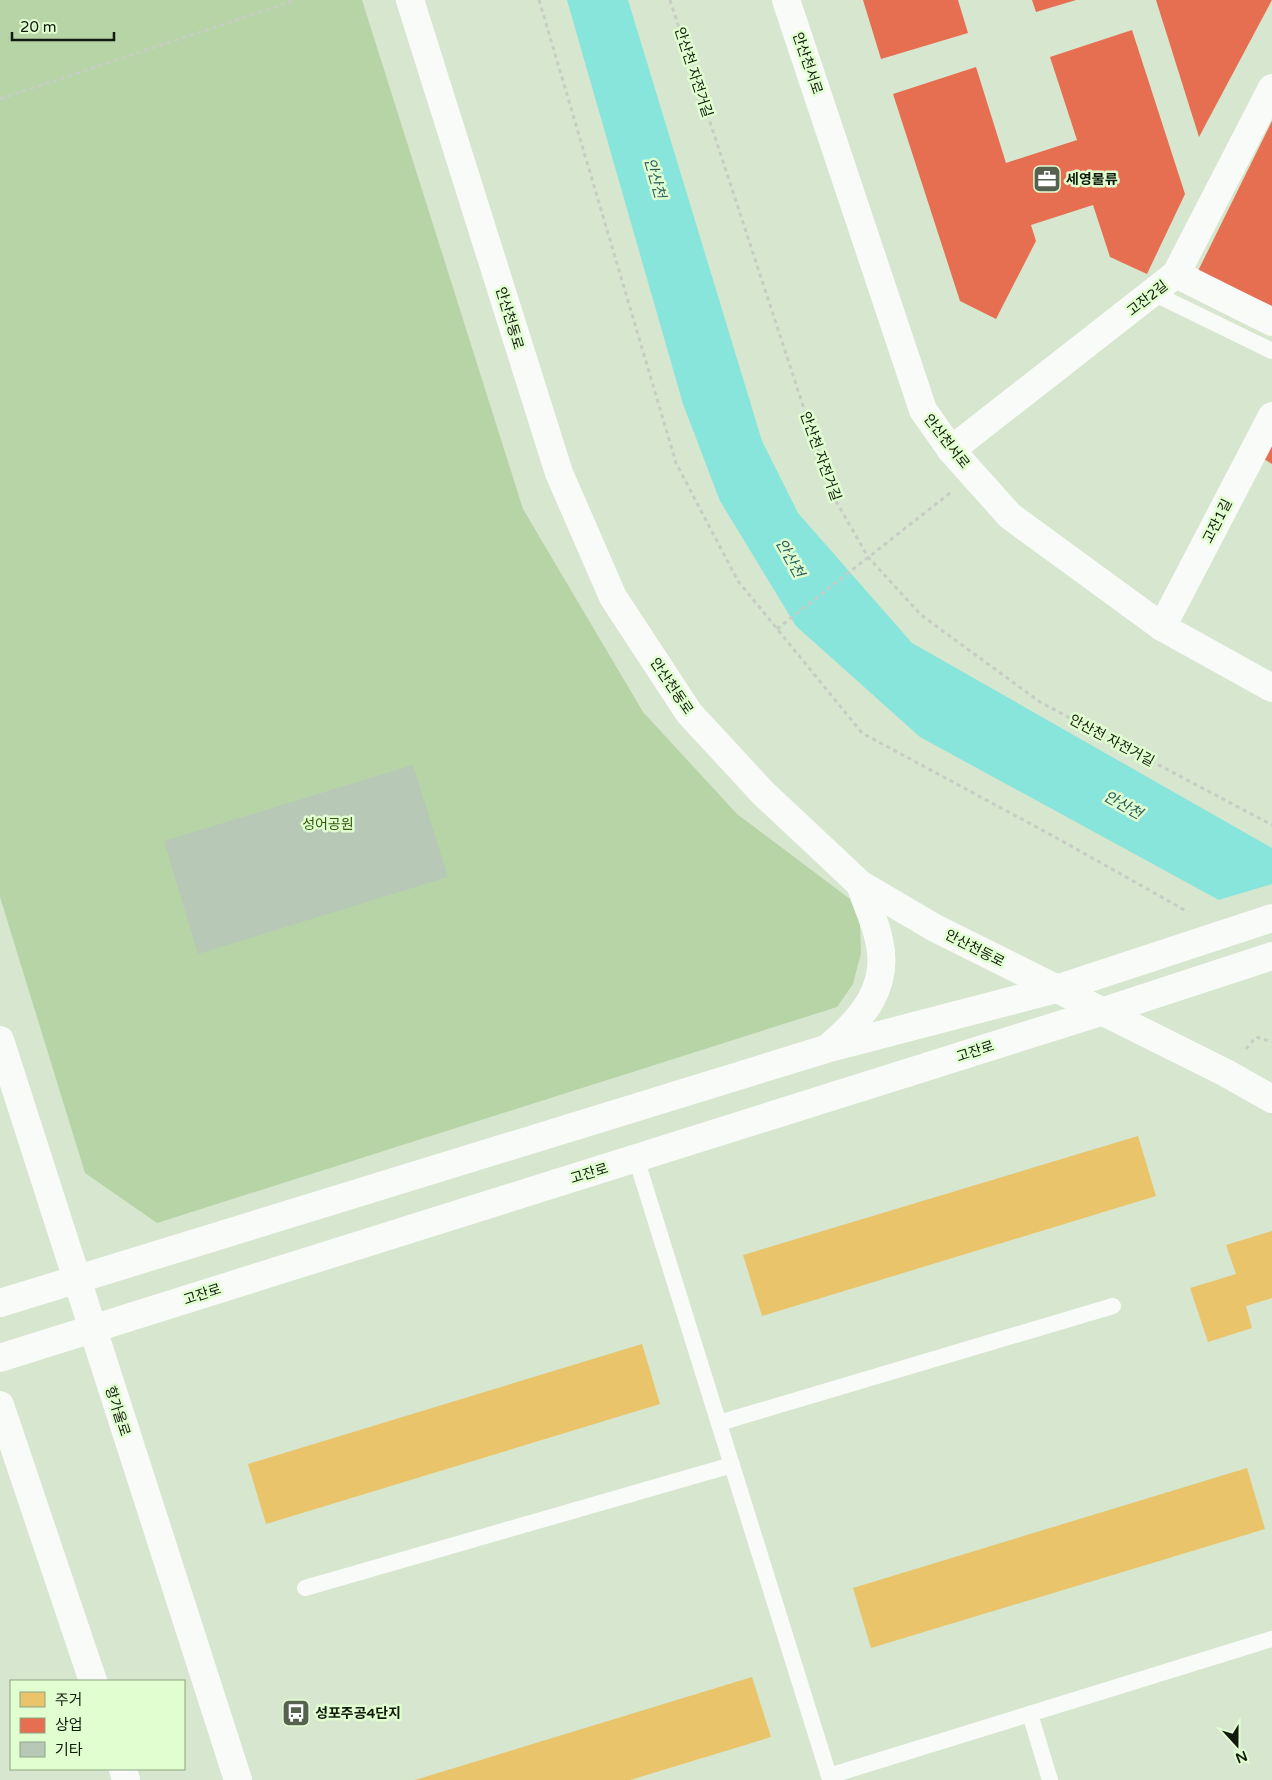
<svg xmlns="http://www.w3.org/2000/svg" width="1272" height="1780" viewBox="0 0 1272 1780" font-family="'Varela Round','Noto Sans KR',sans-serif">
  <rect width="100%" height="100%" fill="#d7e6ce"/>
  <path fill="#b7d4a6" d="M0,0h362l161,509 120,203 94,102 113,85 10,25 1,29 -8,31 -16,23 -680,216 -72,-50 -85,-276z"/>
  <path fill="#87e5dc" d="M567,0h61l134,441 36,72 114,130 360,205v81l-352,-192 -124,-111 -76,-125 -37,-97z"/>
  <path fill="#d7e6ce" d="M1272,884v48l-57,-31z"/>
  <g fill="#e9c46a">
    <path d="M1138,1136l18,60 -394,120 -19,-61z"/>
    <path d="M1272,1231v67l-26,8 6,22 -44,14 -18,-54 46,-14 -10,-29z"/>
    <path d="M642,1344l18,60 -394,120 -18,-60z"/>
    <path d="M1247,1468l18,61 -394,119 -18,-60z"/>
    <path d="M752,1677l19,60 -141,43h-215z"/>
  </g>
  <g fill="#e76f51">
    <path d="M863,0h95l10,33 -87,26z"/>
    <path d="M1032,0h44l-40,12z"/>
    <path d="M1156,0h116l-73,137z"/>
    <path d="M1132,30l53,164 -38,80 -37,-17 -17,-52 -62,20 5,16 -40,78 -36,-18 -67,-207 83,-27 30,96 71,-23 -27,-83z"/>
    <path d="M1272,121v185l-74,-35z"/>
    <path d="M1272,445v19l-8,-5z"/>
  </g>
  <path fill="#b8c8b7" d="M413,765l35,112 -250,77 -34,-113z"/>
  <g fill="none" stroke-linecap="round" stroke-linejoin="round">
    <g stroke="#c7ccc5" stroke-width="3" stroke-dasharray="4 4" stroke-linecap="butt">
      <path d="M539,0l137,463 62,118 124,152 193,104 133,75"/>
      <path d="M670,0l162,494 36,63 53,58 119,87 232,123"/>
      <path d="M0,99l296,-99"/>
      <path d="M777,629l173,-136"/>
      <path d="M1246,1049l10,-12 16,5"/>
    </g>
    <g stroke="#f9fbf8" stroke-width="16">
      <path d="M1153,293l119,58"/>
      <path d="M636,1158l193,618 443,-137"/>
      <path d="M719,1423l394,-117"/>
      <path d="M305,1588l427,-123"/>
      <path d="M1030,1714l20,66"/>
    </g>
    <g stroke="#f9fbf8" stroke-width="28">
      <path d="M1176,274l96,48"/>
      <path d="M951,450l225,-176 96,-186"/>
      <path d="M1162,627l110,-211"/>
    </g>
    <g stroke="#f9fbf8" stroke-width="28">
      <path d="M410,0l149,473 54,124 76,116 74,80 97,91 75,44 291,145 46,26"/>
      <path d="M786,0l137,410 28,40 59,66 152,111 110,61"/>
      <path d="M0,1040l238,740"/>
      <path d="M830,1046c33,-28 60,-60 49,-106 -4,-19 -13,-38 -19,-56"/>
      <path d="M0,1303l826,-254 230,-60 216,-71"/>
      <path d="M0,1358l1104,-347 168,-55"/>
      <path d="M0,1405l93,276"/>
      <path d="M123,1769l3,11"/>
    </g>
  </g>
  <defs>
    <symbol id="office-square" viewBox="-11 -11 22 22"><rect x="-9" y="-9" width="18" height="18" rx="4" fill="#56624f" stroke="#e1fed1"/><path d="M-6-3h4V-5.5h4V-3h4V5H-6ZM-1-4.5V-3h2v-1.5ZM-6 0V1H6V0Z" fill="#fff"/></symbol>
    <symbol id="bus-square" viewBox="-11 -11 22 22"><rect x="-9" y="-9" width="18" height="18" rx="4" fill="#56624f" stroke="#e1fed1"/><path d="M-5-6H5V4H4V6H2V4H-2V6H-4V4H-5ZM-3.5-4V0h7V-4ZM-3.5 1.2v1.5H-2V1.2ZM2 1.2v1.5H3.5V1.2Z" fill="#fff"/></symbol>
  </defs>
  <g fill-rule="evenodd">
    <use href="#office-square" x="1031" y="163" width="32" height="32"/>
    <use href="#bus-square" x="280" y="1697" width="32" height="32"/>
  </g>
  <g text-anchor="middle" stroke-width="5" stroke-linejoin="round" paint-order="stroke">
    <g font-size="14" fill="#111b0b" stroke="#e1fed1">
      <text transform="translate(808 63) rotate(71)" y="5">안산천서로</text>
      <text transform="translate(694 72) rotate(72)" y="5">안산천 자전거길</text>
      <text transform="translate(1147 298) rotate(-38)" y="5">고잔2길</text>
      <text transform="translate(510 318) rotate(73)" y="5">안산천동로</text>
      <text transform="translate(947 441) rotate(52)" y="5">안산천서로</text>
      <text transform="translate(821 456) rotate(70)" y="5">안산천 자전거길</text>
      <text transform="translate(1217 521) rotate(-63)" y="5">고잔1길</text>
      <text transform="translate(672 686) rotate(56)" y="5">안산천동로</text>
      <text transform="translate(1112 740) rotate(28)" y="5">안산천 자전거길</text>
      <text transform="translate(975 948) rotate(27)" y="5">안산천동로</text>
      <text transform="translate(975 1051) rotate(-18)" y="5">고잔로</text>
      <text transform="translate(589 1173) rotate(-17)" y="5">고잔로</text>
      <text transform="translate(202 1294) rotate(-18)" y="5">고잔로</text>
      <text transform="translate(118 1411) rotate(72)" y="5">항가울로</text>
    </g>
    <g font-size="14" font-weight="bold" fill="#111b0b" stroke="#e1fed1" text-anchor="start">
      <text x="1066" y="184">세영물류</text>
      <text x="315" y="1718">성포주공4단지</text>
    </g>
    <g font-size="14" fill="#30590a" stroke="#e1fed1">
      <text x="328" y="829">성어공원</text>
    </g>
    <g font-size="15" font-style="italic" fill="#295f5e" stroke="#e1fed1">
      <text transform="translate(655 178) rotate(74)" y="5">안산천</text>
      <text transform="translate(790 558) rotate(61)" y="5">안산천</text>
      <text transform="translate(1123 805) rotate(29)" y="5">안산천</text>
    </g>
  </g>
  <rect x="10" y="1680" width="175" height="90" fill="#e1fed1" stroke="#8ea382"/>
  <rect x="20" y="1692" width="25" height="15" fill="#e9c46a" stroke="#8ea382"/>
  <text x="55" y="1705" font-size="15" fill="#111b0b">주거</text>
  <rect x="20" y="1718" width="25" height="15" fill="#e76f51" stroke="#8ea382"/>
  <text x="55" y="1730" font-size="15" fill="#111b0b">상업</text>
  <rect x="20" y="1742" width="25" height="15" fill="#b8c8b7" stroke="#8ea382"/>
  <text x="55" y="1755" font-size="15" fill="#111b0b">기타</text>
  <g transform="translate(1237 1745) rotate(159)" stroke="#e1fed1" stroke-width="4" paint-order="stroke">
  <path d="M0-4L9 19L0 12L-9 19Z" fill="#111b0b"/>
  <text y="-8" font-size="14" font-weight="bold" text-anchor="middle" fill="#111b0b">N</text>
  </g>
  <path d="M12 32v8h102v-8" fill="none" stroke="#111b0b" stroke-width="2.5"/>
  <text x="20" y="32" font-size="15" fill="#111b0b" stroke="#e1fed1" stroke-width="4" paint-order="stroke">20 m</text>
</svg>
